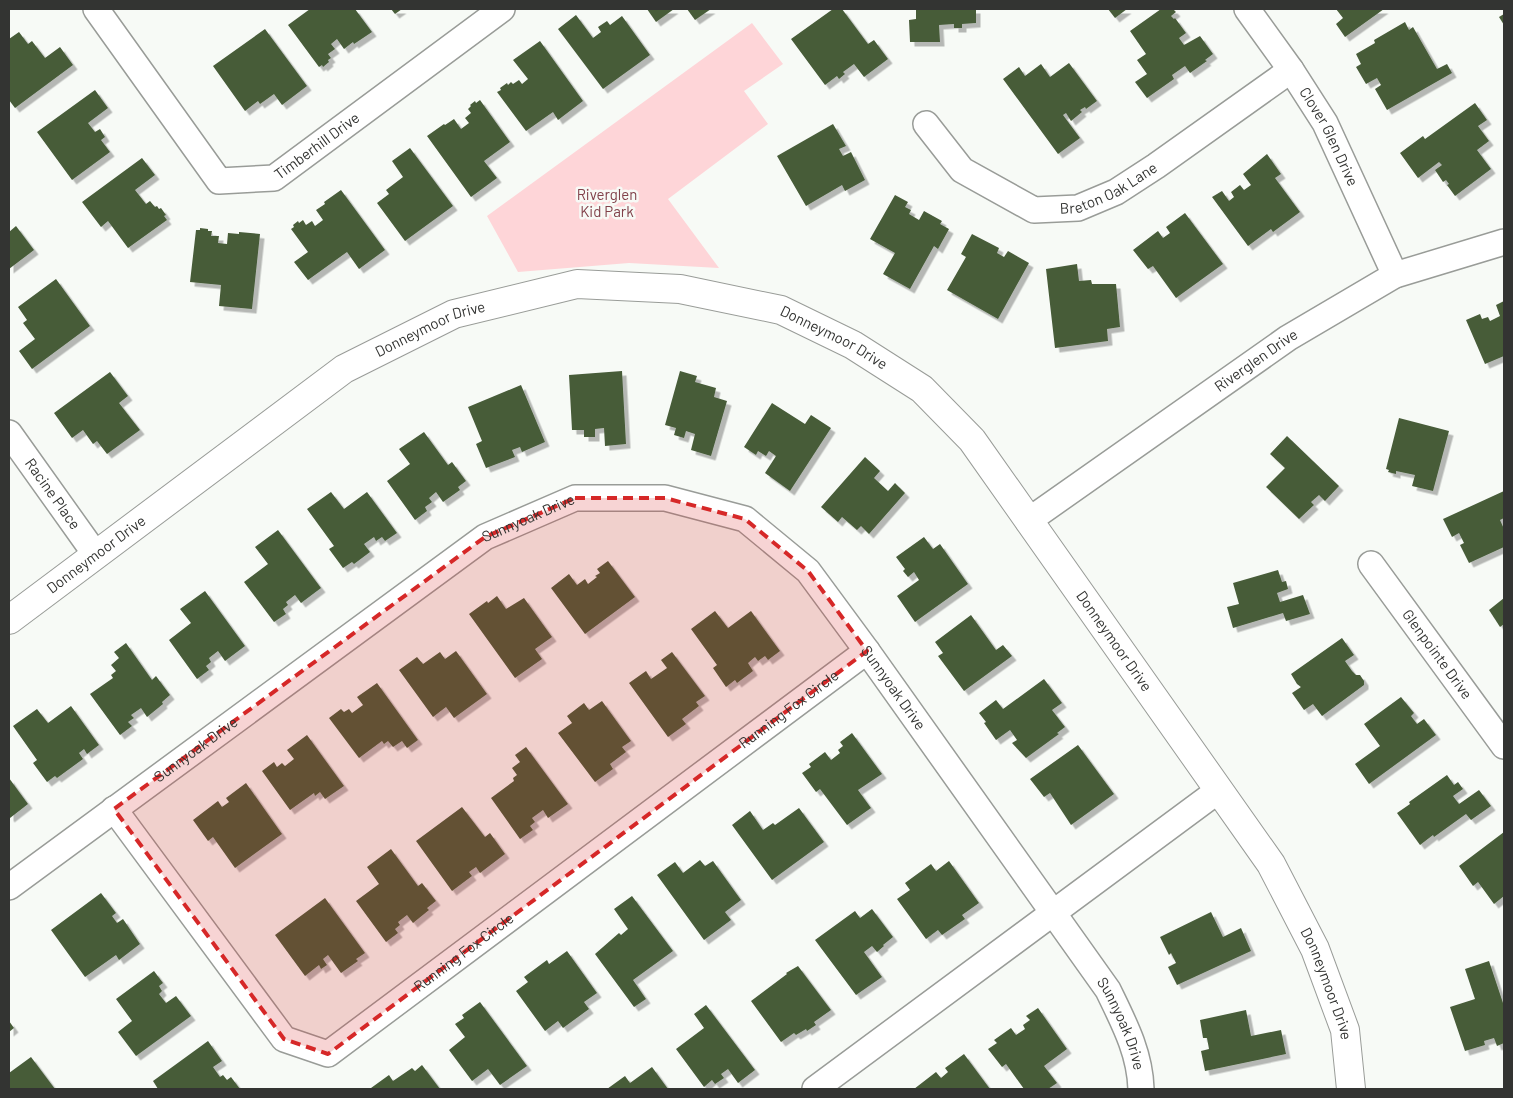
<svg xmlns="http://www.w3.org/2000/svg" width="1513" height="1098" viewBox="0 0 1513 1098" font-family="Barlow,sans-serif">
  <defs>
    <filter id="shadow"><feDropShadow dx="4.5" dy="4.5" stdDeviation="0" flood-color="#0004"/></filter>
  </defs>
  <rect width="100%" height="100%" fill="#f7faf6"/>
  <path fill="#fed5d8" d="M752,23l31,41 -39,27 24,33 -100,75 51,69 -90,-5 -111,9 -31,-56z"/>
  <g fill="#475b39" filter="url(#shadow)">
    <path d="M310,9h45l17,23 -18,12 -1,-2 -9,7 -7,-10 -6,5 4,5 -7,5 3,4 -3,2 1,2 -6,5 -1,-2 -3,2 -31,-42z"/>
    <path d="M391,9h11l-7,5z"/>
    <path d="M647,9h27l-18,13z"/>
    <path d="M687,9h24l-16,11z"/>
    <path d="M833,9h9l26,35 6,-4 14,19 -24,18 -10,-13 -11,8 2,2 -6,5 -2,-3 -12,9 -34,-46z"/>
    <path d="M916,9h60v14l-14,1v4h-8v-4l-15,1 1,17h-30l-1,-22 7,-1z"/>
    <path d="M1108,9h19l-12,9z"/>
    <path d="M1161,9h12l3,3 -5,4 3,3 1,-1 11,15 -7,5 5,7 16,-9 13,18 -8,6 2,1 -17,12 -5,-7 -13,9 2,4 -27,19 -12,-16 12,-8 -10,-14 9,-6 -16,-23z"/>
    <path d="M1336,9h48l-39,28 -9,-13 7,-6z"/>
    <path d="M1504,14v11l-5,-8z"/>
    <path d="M576,15l17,23 8,-6 -3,-5 9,-6 3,4 12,-9 28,39 -47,34 -45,-60z"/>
    <path d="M1405,22l4,8 4,-3 24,42 10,-5 5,9 -65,37 -12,-21 6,-4 -4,-7 -11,6 -10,-17 5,-3 -5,-10 19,-11 -1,-3z"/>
    <path d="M265,29l42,57 -25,19 -8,-11 -14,10 -2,-3 -13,10 -32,-45z"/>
    <path d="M19,32l9,12 4,-3 13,17 15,-11 13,18 -58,43 -6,-8v-61z"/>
    <path d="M540,41l43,60 -25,19 -5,-8 -27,19 -29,-39 4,-2 -1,-2 7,-5 1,2 3,-3 2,2 6,-4 3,4 6,-5 -15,-19z"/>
    <path d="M1069,63l28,38 -11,8 -1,-2 -5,3 2,2 -11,9 -5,-8 -3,2 17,23 -22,16 -55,-75 16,-12 6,9 16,-12 9,13z"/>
    <path d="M95,90l13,18 -20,15 7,9 5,-3 5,8 -4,3 9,12 -38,28 -35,-48z"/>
    <path d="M480,100l30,42 -26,19 13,17 -26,19 -44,-61 17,-12 1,1 9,-6 7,10 8,-6 -4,-5 6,-5 -3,-4 3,-3 -1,-1 5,-4 1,2z"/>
    <path d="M1475,103l12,17 -9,6 11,15 -12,9 14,19 -36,27 -8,-11 2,-1 -3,-4 -3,2 -8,-12 7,-5 -3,-3 -21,16 -18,-25 23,-17 2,3z"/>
    <path d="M833,124l13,22 -7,3 4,7 8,-4 14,28 -20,11 -3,-6 -36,21 -29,-50z"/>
    <path d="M410,148l43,58 -48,35 -28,-38 12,-9 -3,-4 17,-13 -11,-16z"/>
    <path d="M1267,154l14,20 -6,4 25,34 -27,20 -2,-3 -23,17 -36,-49 10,-6 7,10 5,-4 -3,-5 9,-7 4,5 7,-5 -8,-11z"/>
    <path d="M142,158l13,17 -20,15 11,14 4,-3 5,6 2,-1 2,3 2,-1 5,7 -2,1 3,4 -39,28 -20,-27 -7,6 -19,-25z"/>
    <path d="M341,190l44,60 -26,19 -12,-17 -39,28 -14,-18 14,-10 -17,-23 3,-2 -1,-2 5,-4 1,2 4,-3 3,5 6,-4 3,5 8,-6 -7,-10 9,-6 -1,-2z"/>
    <path d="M895,195l13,7 -3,5 6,3 -2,4 10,6 5,-9 18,10 -2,3 9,5 -11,20 -4,-3 -24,43 -27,-15 12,-21 -25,-14z"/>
    <path d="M1185,213l38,51 -47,34 -23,-32 -5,3 -15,-19 25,-19 5,7 7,-5 -4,-6z"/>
    <path d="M16,226l18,24 -25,19v-37z"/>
    <path d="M200,228l8,1v2h4l-1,5h8l-1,7 9,1 1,-11 11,1v-2l21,2 -8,75 -33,-3 2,-21 -31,-3 6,-52h4z"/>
    <path d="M972,234l27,14 -2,5 7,4 4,-6 21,12 -31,56 -51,-29 19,-33 -5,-3z"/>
    <path d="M1077,264l2,17 12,-1 1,4h24l4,43 -13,2 1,12 -53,7 -9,-79z"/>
    <path d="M56,279l34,47 -58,43 -13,-18 16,-12 -12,-16 4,-3 -9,-13z"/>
    <path d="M1504,301v55l-19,8 -19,-44 14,-6 2,5 6,-2 2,4 10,-5 -4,-11z"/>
    <path d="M622,371l4,73 -21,2 -1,-18 -9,1v8h-11v-7h-12l-3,-55z"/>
    <path d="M680,371l17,5 -2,6 21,6 -2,9 13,4 -16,55 -20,-6 4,-16 -9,-3 -2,7 -10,-3 2,-7 -11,-3z"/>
    <path d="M110,372l18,24 -9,7 21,27 -33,24 -10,-13 -4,3 -10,-14 -11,8 -18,-25z"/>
    <path d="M521,385l24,57 -23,10 -2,-5 -8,3 3,7 -29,11 -10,-24 6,-3 -14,-34z"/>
    <path d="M772,403l33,21 6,-9 20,13 -41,63 -25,-18 11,-17 -7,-5 -3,5 -8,-5 -2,4 -12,-8z"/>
    <path d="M1399,418l50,13 -16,60 -21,-5 3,-11 -19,-4v3l-8,-2 1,-2 -3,-1z"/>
    <path d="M424,432l24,33 4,-3 14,19 -8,6 2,3 -17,12 -7,-10 -7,6 3,4 -7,5 2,4 -12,9 -28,-39 23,-17 -11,-15z"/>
    <path d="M1287,436l52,50 -14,15 -6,-6 -8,7 3,3 -15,14 -33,-32 19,-19 -15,-14z"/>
    <path d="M865,457l15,14 -6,7 14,13 7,-8 10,10 -36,41 -8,-8 -4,4 -15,-13 -4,5 -17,-15z"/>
    <path d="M1504,491v27l-4,2 4,9v18l-35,16 -9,-18 4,-2 -5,-10 -7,4 -9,-18z"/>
    <path d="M331,492l13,17 23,-17 30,41 -12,8 -3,-4 -6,4 -2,-4 -10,7 6,8 -16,12 -2,-2 -9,6 -14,-19 5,-3 -27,-37z"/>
    <path d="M278,530l43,58 -20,15 -6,-8 -9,7 2,3 -5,4 3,5 -12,8 -30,-40 24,-18 -13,-17z"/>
    <path d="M924,537l9,12 7,-5 28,40 -53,38 -18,-26 22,-16 -5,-8 -6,5 -5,-6 2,-2 -9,-12z"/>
    <path d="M608,561l27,36 -50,37 -34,-46 18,-14 8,11 8,-6 3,5 9,-7 -2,-1 5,-3 -3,-4z"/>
    <path d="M1278,570l4,12 4,-1 2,8 -11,4 3,9 23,-7 7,19 -24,7 -3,-8 -50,15 -6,-21 12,-3 -6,-21z"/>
    <path d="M205,591l40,55 -20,15 -7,-10 -9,7 2,4 -5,4 3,4 -12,9 -28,-39 22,-17 -11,-14z"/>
    <path d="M497,596l9,13 18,-11 28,39 -17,12 7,10 -27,19 -46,-64 18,-13 1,2z"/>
    <path d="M1504,598v26l-4,3 -11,-17z"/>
    <path d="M715,611l13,17 23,-17 29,40 -12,9 -3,-4 -7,5 -3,-4 -7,6 5,8 -16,12 -2,-3 -9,7 -13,-19 4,-3 -26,-36z"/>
    <path d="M971,615l25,35 7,-5 9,11 -48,35 -26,-35 5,-3 -8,-11z"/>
    <path d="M1342,638l12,17 -9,6 7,10 4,4h4l4,6v4l-42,31 -9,-12 -9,6 -12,-17 9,-6 -4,-3 -6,-10z"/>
    <path d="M126,643l26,37 4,-4 14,19 -8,7 1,2 -16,13 -6,-9 -10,7 3,3 -6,4 4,4 -12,9 -30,-41 23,-16 -2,-3 5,-4 -5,-6 8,-7 -5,-6z"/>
    <path d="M456,651l31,43 -33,24 -8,-11 -13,10 -34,-47 18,-13 6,7 17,-12 5,7z"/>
    <path d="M672,652l33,44 -9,6 3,4 -17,13 4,5 -18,13 -39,-54 17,-12 5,8 16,-11 -6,-8z"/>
    <path d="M1044,679l18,24 -10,7 13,17 -8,6 2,1 -33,24 -14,-15 5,-3 -7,-10 -14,10 -12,-17 2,-1 -7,-9 17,-13 7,9z"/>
    <path d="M377,683l41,57 -11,8 -5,-7 -9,6 -5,-6 -4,3 -2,-3 -23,17 -30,-40 12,-9 3,3 5,-3 3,4 11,-8 -6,-8z"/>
    <path d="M1401,697l13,16 -3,3 6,8 7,-5 12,16 -67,49 -14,-20 25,-18 -16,-22z"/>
    <path d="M602,701l29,40 -9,6 4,5 -16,12 3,5 -18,13 -37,-49 14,-10 -5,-7 17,-13 5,7z"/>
    <path d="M71,706l28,39 -12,9 -3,-5 -5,4 4,6 -26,19 -2,-2 -8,6 -14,-19 4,-3 -24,-34 24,-17 11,14z"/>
    <path d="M852,733l30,41 -24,16 13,18 -24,17 -27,-36 -4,3 -14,-19 9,-6 -2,-3 16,-12 6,8 9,-7 -2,-3 5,-4 -3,-4z"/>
    <path d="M307,735l37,51 -19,13 -5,-7 -5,4 -1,-3 -24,17 -28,-39 12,-9 3,5 5,-4 3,3 9,-7 -7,-9z"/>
    <path d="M1078,745l36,49 -43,31 -21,-32 -6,4 -14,-18z"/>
    <path d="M526,747l42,57 -20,14 -5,-8 -11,8 3,4 -5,4 3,4 -13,9 -29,-41 23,-17 -1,-3 4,-3 -5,-7 8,-6 -5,-7z"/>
    <path d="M1447,775l7,10 4,-3 5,7 -10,7 6,8 20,-14 12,16 -20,14 -5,-6 -32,23 -1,-2 -13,10 -23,-32 13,-9 -1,-2z"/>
    <path d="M9,778l19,26 -18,14 -1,-2z"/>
    <path d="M246,783l36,51 -47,34 -22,-31 -5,4 -15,-21 25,-19 4,6 7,-5 -3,-4z"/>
    <path d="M462,807l23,30 5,-4 15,21 -25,19 -4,-6 -7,5 3,4 -20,15 -36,-50z"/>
    <path d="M799,808l25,34 -52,38 -40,-55 18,-14 13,19 10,-7 2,2z"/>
    <path d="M1504,832v64l-10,8 -16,-22 -5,4 -14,-20z"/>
    <path d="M391,849l27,37 4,-3 14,18 -9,7 2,2 -16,13 -6,-8 -9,7 2,3 -5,4 3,4 -12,9 -30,-41 23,-17 -12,-17z"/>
    <path d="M700,860l5,6 8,-5 28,39 -16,12 6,8 -27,20 -47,-65 18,-13 8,11z"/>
    <path d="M949,861l30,42 -17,12 3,4 -23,16 -4,-5 -12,9 -29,-40 13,-9 -5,-7 26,-19 5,7z"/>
    <path d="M101,893l15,20 -4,3 5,7 6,-4 17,25 -21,16 -3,-5 -31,22 -34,-47z"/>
    <path d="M632,896l41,55 -40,29 13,19 -12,8 -39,-53 24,-21 2,2 7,-6 -14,-20z"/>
    <path d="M325,898l40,55 -9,6 2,2 -17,12 -13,-18 -5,4 4,6 -6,4 -2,-4 -14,11 -30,-41z"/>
    <path d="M872,909l21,28 -10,8 1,1 -7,6 -5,-6 -8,6 18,25 -26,18 -41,-55 40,-29 5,7z"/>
    <path d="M1211,912l12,25 18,-9 10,23 -74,34 -9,-18 8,-4 -5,-10 -2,2 -9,-18z"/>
    <path d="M567,951l30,42 -13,9 5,7 -26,19 -5,-7 -13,10 -29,-40 12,-9 -4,-5 23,-17 2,4z"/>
    <path d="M1489,961l15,45v37l-7,3 -3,-8 -10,3 1,4 -20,6 -15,-44 25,-8 -10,-30z"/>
    <path d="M798,966l33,44 -17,12 2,3 -9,6 -1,-2 -10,6 -2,-2 -13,9 -30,-41 36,-27 -1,-1z"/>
    <path d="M154,971l9,12 -4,3 3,5 -3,3 7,9 10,-7 15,20 -55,40 -18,-24 14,-11 -16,-22z"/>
    <path d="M480,1002l47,64 -27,19 -12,-16 -16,12 -23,-31 16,-13 -10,-13 9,-6 -2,-3z"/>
    <path d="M706,1005l49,65 -17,13 -10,-14 -7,5 3,4 -9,6 -3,-4 -8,7 -28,-38 28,-21 -10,-14z"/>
    <path d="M1038,1008l29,41 -23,17 13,17 -9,6h-24l-18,-25 -4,3 -14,-18 9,-6 -3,-3 17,-12 5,7 9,-6 -2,-4 7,-5 -4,-4z"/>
    <path d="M1246,1010l5,26 30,-6 5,24 -81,17 -4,-20 8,-2 -2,-11h-4l-3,-18z"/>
    <path d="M9,1021l5,7 -5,4z"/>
    <path d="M208,1041l14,20 -9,6 7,10 3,-2 4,5 4,-3 9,12h-82l-5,-8z"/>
    <path d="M964,1054l26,35h-76l22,-17 5,6 7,-6 -3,-4z"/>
    <path d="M31,1057l24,32h-46v-16z"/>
    <path d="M422,1065l18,24 -69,-1 18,-13 4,6 19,-13 3,3z"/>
    <path d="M652,1067l16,22h-61l18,-13 5,7z"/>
  </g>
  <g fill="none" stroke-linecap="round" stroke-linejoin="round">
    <defs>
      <g id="minor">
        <path id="s1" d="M96,9l123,172 55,-3 228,-169"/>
        <path id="s2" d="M1247,9l44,61 34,53 70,152"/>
        <path id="s3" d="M926,124l36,46 72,40 44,-2 38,-16 40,-26 135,-96"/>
        <path id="s4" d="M9,433l87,122"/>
        <path id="s5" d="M1028,521l260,-183 107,-63 109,-33"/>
        <path id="s6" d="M1371,564l133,182"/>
        <path id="s7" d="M114,809l170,230 44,15 539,-403"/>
        <path id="s8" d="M9,887l476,-350 90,-39h90l80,21 63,52 59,80 241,339c16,33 32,63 33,99"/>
        <path d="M815,1089l404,-299"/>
      </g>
      <g id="tertiary">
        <path id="s9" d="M9,620l335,-251 110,-55 123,-30 103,5 101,21 72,35 69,44 50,51 299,424 44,85 30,81 6,59"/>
      </g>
    </defs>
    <use href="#minor" stroke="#999c98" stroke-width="28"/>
    <use href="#tertiary" stroke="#999c98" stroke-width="30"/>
    <use href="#minor" stroke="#fff" stroke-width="25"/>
    <use href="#tertiary" stroke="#fff" stroke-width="28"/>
  </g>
  <path fill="#d62828" fill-opacity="0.2" stroke="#d62828" stroke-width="4" stroke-dasharray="10 6" stroke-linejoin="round" d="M575,498h90l80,21 63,52 59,80 -539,403 -44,-15 -170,-230 371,-272z"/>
  <g text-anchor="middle" stroke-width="5" stroke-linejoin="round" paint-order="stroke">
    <g font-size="15" fill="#333432" stroke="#f7faf6">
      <text dy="5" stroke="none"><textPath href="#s2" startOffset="152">Clover Glen Drive</textPath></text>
      <text dy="5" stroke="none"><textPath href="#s1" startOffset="320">Timberhill Drive</textPath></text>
      <text dy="5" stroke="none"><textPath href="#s3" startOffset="220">Breton Oak Lane</textPath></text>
      <text dy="5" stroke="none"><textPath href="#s9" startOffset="514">Donneymoor Drive</textPath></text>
      <text dy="5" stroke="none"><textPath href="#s9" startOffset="934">Donneymoor Drive</textPath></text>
      <text dy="5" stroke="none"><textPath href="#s5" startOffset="279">Riverglen Drive</textPath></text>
      <text dy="5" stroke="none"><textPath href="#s4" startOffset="75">Racine Place</textPath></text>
      <text dy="5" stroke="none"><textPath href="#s8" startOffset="638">Sunnyoak Drive</textPath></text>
      <text dy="5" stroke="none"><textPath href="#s9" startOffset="109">Donneymoor Drive</textPath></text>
      <text dy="5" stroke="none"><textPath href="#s9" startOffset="1354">Donneymoor Drive</textPath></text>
      <text dy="5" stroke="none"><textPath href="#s6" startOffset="112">Glenpointe Drive</textPath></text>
      <text dy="5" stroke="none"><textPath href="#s8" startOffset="1088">Sunnyoak Drive</textPath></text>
      <text dy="5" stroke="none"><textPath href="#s7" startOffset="908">Running Fox Circle</textPath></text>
      <text dy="5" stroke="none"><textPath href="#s8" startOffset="232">Sunnyoak Drive</textPath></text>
      <text dy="5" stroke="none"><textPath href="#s7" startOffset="502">Running Fox Circle</textPath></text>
      <text dy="5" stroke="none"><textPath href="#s9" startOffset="1759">Donneymoor Drive</textPath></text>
      <text dy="5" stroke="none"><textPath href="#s8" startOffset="1495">Sunnyoak Drive</textPath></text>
    </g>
    <g font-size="15" fill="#81414a" stroke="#f7faf6">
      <text x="607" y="200">Riverglen<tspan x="607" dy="17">Kid Park</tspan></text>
    </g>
  </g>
  <rect width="1513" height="1098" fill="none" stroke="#333432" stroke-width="20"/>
</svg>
